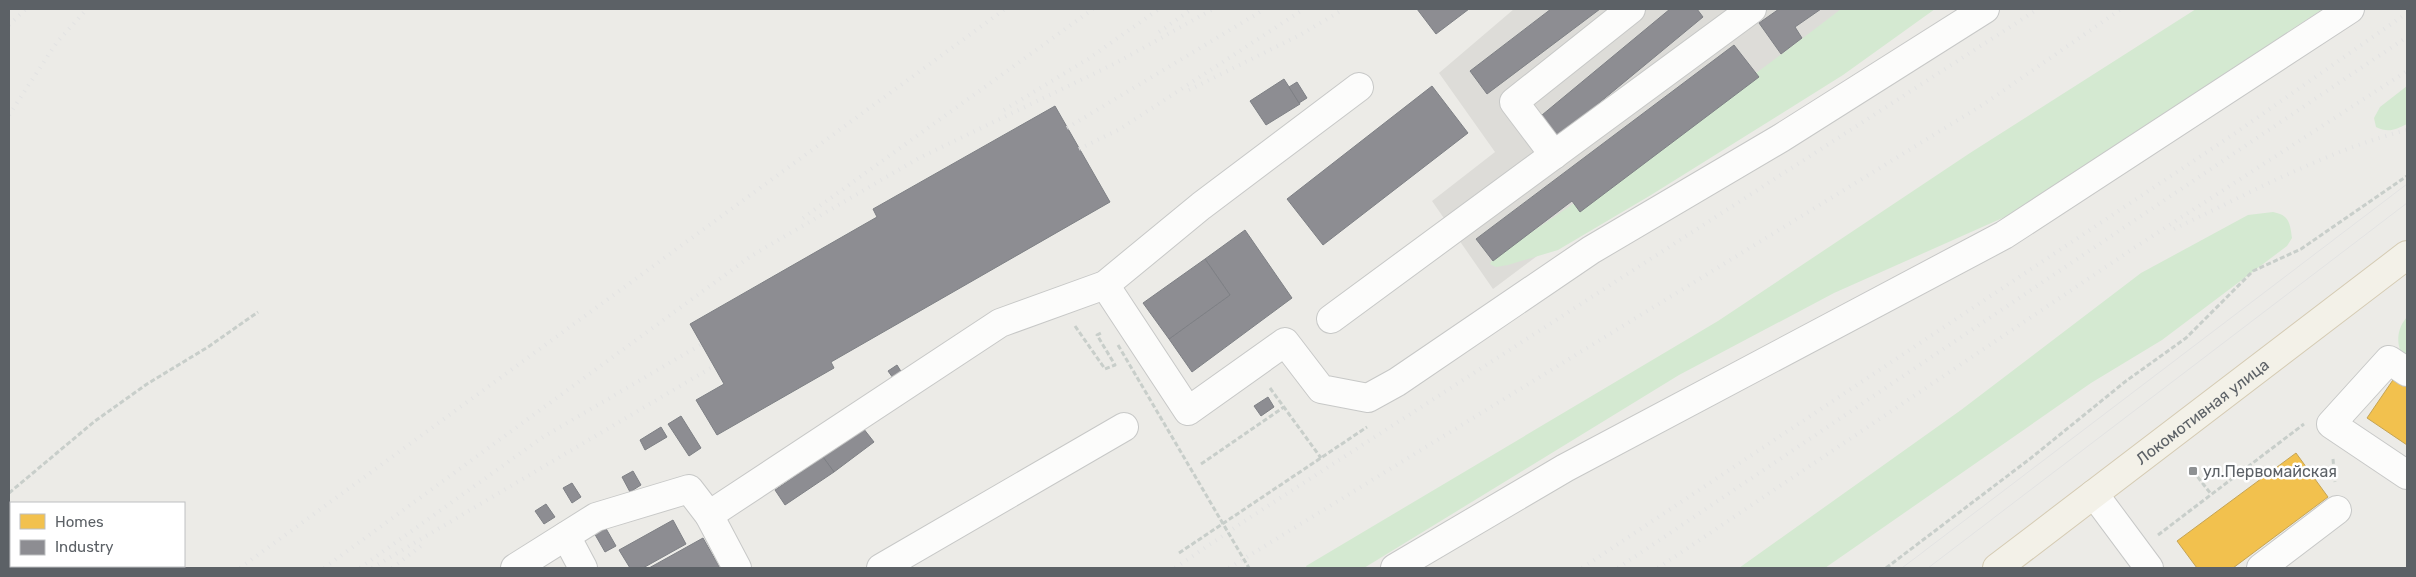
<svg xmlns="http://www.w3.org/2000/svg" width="2416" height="577" viewBox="0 0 2416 577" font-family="Rubik,sans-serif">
  <rect width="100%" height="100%" fill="#ecebe7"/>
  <path fill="#dddcd8" d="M1514,9h353l-374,280 -61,-88 63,-49 -56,-79z"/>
  <g fill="#d4e9d1">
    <path d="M1841,9h94l-92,66 -192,120 -93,55 -50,15 -12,2 -6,-3 3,-6c119,-79 235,-162 348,-249z"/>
    <path d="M2196,9h127l-316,207 -173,77 -155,82 -315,193h-57l-1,-2 412,-245 252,-168z"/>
    <path d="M2407,86v38c-12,6 -19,9 -31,3l-2,-9 6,-11z"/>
    <path d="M2273,212c16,3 17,11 19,26l-5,8 -125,94 -71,43 -266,185h-86l222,-158 180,-137 107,-58z"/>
    <path d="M2407,317v50c-9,-17 -14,-34 0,-50z"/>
  </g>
  <g fill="#f2c14e" stroke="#c5a455">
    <path d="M2397,374l10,6v65l-40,-27z"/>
    <path d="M2296,453l32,44 -95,71h-36l-20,-27z"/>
  </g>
  <g fill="#8d8d92" stroke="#7e8085">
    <path d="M1417,9h52l-33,25z"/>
    <path d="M1551,9h49l-113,85 -17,-23z"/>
    <path d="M1670,9h27l6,8 -150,124 -17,-21z"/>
    <path d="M1779,9h42l-26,18 7,11 -21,16 -22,-31z"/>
    <path d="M1734,45l25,32 -179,135 -8,-11 -79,60 -17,-22z"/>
    <path d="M1284,79l16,25 -34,21 -16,-24z"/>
    <path d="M1297,82l10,16 -8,5 -10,-16z"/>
    <path d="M1432,86l36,47 -145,112 -36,-46z"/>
    <path d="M1055,106l55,96 -279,160 3,6 -117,67 -21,-35 28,-16 -34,-60 187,-107 -4,-8z"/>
    <path d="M1245,230l47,68 -100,74 -23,-33 61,-44 -25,-36z"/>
    <path d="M1205,259l25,36 -61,44 -26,-36z"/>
    <path d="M897,365l5,8 -9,5 -5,-7z"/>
    <path d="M1268,397l6,10 -13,9 -7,-10z"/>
    <path d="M681,416l20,32 -12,8 -21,-32z"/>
    <path d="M661,427l6,10 -22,13 -5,-10z"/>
    <path d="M863,428l11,14 -40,30 -11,-15z"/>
    <path d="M823,457l11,15 -49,33 -10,-15z"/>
    <path d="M633,471l8,14 -11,7 -8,-15z"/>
    <path d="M572,483l9,14 -9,6 -9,-15z"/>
    <path d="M546,504l9,13 -11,7 -9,-13z"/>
    <path d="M673,520l13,24 -43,24h-13l-11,-18z"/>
    <path d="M604,525l12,21 -11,6 -12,-21z"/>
    <path d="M703,538l17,30h-71z"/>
  </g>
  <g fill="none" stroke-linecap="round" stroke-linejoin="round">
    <defs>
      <g id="minor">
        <path d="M1554,155l-40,-53 117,-93"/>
        <path d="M1105,285l83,126 97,-69 36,47 47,9 29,-16 194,-132 190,-112 204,-129"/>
        <path d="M1331,319l421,-310"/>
        <path d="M2407,372l-18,-12 -58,64 76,51"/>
        <path d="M2094,494l55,74"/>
        <path d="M709,515l291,-192 105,-38 96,-79 158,-119"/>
        <path d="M566,536l17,32"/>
        <path d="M515,568l81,-51 93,-28 20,26 28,53"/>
        <path d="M881,568l243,-141"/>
        <path d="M1395,568l170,-100 439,-233 346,-226"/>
        <path d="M2261,568l76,-58"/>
      </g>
      <g id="major">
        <path id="s1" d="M1997,568l410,-313"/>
      </g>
    </defs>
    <use href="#minor" stroke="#c7c8c7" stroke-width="30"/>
    <use href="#major" stroke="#d5cbb3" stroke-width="30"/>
    <g stroke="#c8ceca" stroke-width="3" stroke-dasharray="5 2.5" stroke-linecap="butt">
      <path d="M1075,326l30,43 10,-4 -18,-30 6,-3"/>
      <path d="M1270,388l51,70"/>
      <path d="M2333,459l2,23"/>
      <path d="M1201,464l83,-57"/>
      <path d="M2193,471l18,23"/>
      <path d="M9,493l86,-72 52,-37 61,-37 50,-35"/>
      <path d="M2158,535l146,-111"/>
      <path d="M1179,553l188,-126"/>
      <path d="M1886,568l145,-110 95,-77 60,-43 67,-67 48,-22 106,-73"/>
    </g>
    <use href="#minor" stroke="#fcfcfb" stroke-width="28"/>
    <use href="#major" stroke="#f3f1e8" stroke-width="28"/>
    <g stroke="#e3e3e3" stroke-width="1">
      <path d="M1902,568l505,-384"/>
      <path d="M1928,568l479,-365"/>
    </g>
    <g stroke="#e3e3e3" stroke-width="4" stroke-dasharray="1 6" stroke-linecap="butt">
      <path d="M9,25l17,-16"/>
      <path d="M1159,32l33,-23"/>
      <path d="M1189,90l111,-55 44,-26"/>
      <path d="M1004,110l84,-51 71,-50"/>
      <path d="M9,115l48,-73 30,-33"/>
      <path d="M1067,128l198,-119"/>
      <path d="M1079,149l41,-20 184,-120"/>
      <path d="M803,218l290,-209"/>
      <path d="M2174,229c74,-35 154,-79 233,-99"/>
      <path d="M110,568l4,-2"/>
      <path d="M240,568l765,-559"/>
      <path d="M324,568l427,-312 168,-98 197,-95 97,-54"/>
      <path d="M360,568l183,-131 159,-93"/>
      <path d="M372,568l342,-202"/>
      <path d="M392,568l29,-22"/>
      <path d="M1175,568l68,-46 795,-513"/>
      <path d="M1229,568l755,-464 137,-95"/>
      <path d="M1582,568l652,-434 173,-121"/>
      <path d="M1618,568l789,-531"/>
      <path d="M1658,568l476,-320 273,-177"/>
    </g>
    <path stroke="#c8ceca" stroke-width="3" stroke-dasharray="5 2.5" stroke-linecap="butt" d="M1118,345l131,223"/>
  </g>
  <rect fill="#8e9193" stroke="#fff" stroke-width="2" x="2188" y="466" width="10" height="10" rx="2.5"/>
  <g text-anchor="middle" stroke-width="5" stroke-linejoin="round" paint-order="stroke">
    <g font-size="16" fill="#5c6166" stroke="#fff">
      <text dy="6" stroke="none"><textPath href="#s1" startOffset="258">Локомотивная улица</textPath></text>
    </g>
    <g font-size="16" fill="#5c6166" stroke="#fff" text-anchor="start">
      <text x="2203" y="477">ул.Первомайская</text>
    </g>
  </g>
  <rect width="2416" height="577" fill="none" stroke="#5c6166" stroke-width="20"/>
  <rect x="10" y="502" width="175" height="65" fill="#ffffff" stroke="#bec0c2"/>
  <rect x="20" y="514" width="25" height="15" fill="#f2c14e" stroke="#bec0c2"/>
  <text x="55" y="527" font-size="15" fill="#5c6166">Homes</text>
  <rect x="20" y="540" width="25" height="15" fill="#8d8d92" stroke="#bec0c2"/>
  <text x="55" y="552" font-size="15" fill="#5c6166">Industry</text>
</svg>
